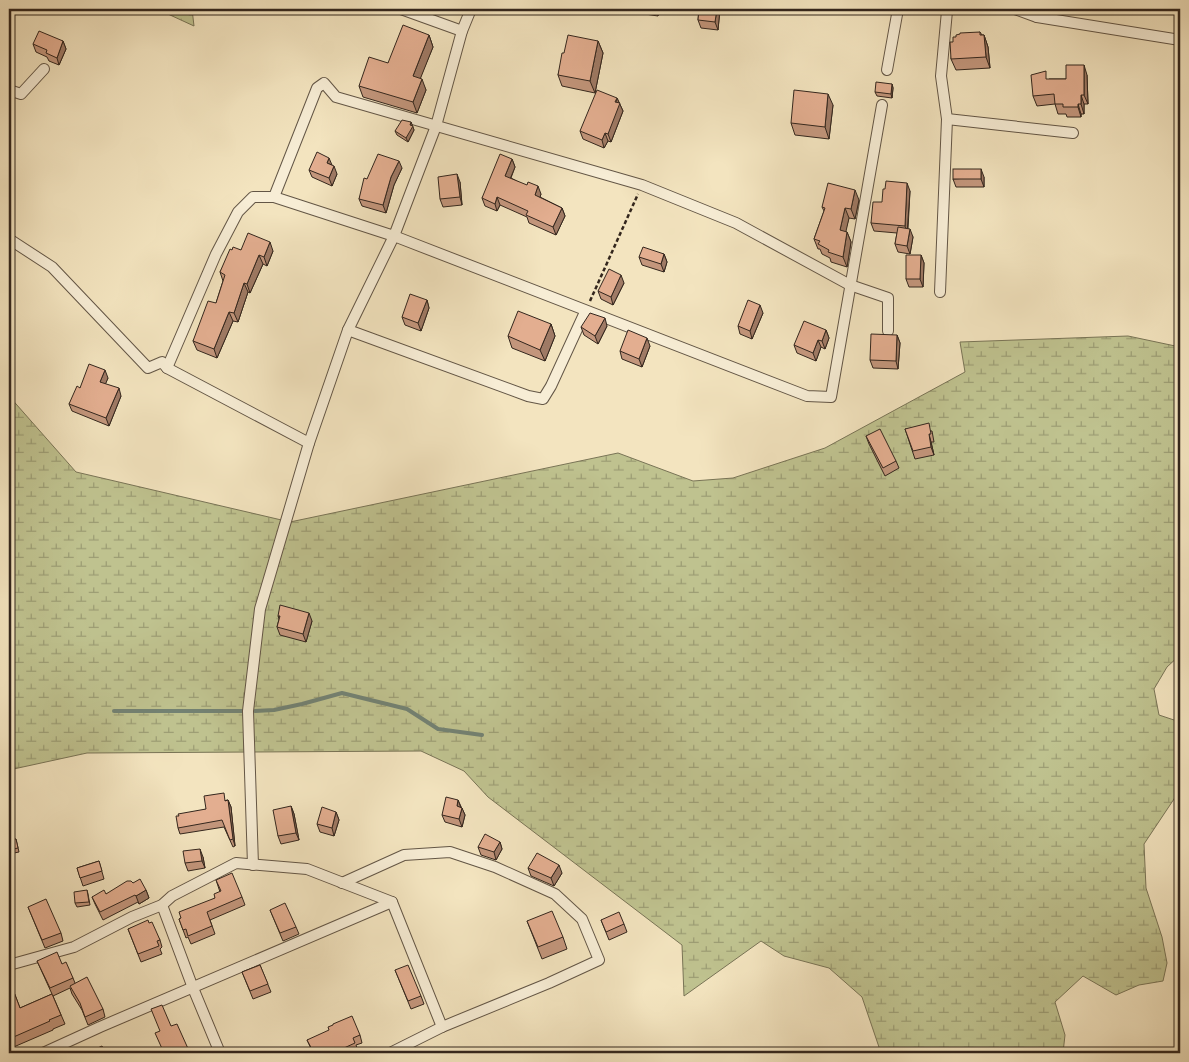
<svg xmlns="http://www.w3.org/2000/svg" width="1189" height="1062" viewBox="0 0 1189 1062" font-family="Vollkorn,serif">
  <defs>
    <pattern id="wetland-marsh" width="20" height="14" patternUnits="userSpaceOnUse" patternTransform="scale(1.25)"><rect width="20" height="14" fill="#bfc28f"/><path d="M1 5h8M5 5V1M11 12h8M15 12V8" fill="none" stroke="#9c9d74"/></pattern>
  </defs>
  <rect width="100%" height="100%" fill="#f3e4bf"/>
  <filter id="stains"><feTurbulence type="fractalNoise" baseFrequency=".004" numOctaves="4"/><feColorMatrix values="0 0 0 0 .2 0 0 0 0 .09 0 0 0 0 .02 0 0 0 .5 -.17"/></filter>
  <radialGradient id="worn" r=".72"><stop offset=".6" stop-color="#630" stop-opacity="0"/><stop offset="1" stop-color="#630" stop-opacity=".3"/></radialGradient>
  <g fill="url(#wetland-marsh)" stroke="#797456">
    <path d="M157,9h35l2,17z"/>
    <path d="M1128,336l52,11v308l-13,12 -13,22 5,26 21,7v68l-36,54 2,44 16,49 5,26 -4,18 -24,4 -23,10 -33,-19 -28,26 10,33 -2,18h-182l-19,-56 -33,-29 -45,-12 -23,-15 -77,55 -2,-51 -194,-148 -24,-26 -43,-20 -334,2 -78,17v-374l67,76 214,50 328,-69 75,28 40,-3 92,-30 140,-76 -5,-30z"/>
  </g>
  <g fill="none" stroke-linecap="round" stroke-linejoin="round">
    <g stroke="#738273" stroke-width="4">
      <path d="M114,711h129"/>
      <path d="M255,711l19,-1 28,-6 40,-11 65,16 31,20 44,6"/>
    </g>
    <defs>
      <g id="minor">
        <path d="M401,9l61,22"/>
        <path d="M1015,9l22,8 4,-8"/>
        <path d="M1037,17l143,23"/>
        <path d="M887,70l11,-61"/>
        <path d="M9,90l12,4 23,-25"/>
        <path d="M947,119l126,14"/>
        <path d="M274,197l120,39 413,160 24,1 51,-292"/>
        <path d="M9,239l43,28 96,101 14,-6 5,6 49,-114 22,-42 15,-15h21l43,-109 7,-5 12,14 306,88 94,38 114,62 38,13v33"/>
        <path d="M940,292l7,-173 -6,-43 6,-65 5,-2"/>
        <path d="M348,330l180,66 15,3 8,-13 34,-74"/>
        <path d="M167,368l142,75"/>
        <path d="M253,865l-5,-154 12,-102 49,-166 39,-113 46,-94 42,-110 26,-95 9,-22"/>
        <path d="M342,883l62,-28 46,-3 45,15 60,27 27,25 17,41 -50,23 -107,44 -52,26"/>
        <path d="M162,905l31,83 27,65"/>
        <path d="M9,965l65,-18 58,-30 30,-12 10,-9 64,-33 71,6 85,33 50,125"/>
        <path d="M43,1053l57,-26 292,-125"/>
      </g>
    </defs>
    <use href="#minor" stroke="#635646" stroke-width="12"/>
    <path stroke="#33261d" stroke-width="2.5" stroke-dasharray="4 2.5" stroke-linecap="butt" d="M590,301l48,-107"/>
    <use href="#minor" stroke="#f7edd5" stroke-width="10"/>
  </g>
  <g fill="#c3967c" stroke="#33261d">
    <path d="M631,9h28l-1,7 -26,-4z"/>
    <path d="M699,9h21l-2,21 -17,-2 -3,-8z"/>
    <path d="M980,32l2,3h2l4,12 2,21 -34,2 -5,-11 2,-17z"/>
    <path d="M429,35l4,12 -13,31 6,12 -9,23 -54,-16 -4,-11 29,-23z"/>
    <path d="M63,41l3,8 -7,16 -10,-4 -2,-4 -11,-5 -3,-8z"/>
    <path d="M598,41l5,12 -8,40 -33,-7 -4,-11 6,-22z"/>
    <path d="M1087,75l1,29h-4v10h-3v3h-14l-1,-3h-8l-3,-10 -18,2 -4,-10 16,-17h17z"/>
    <path d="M892,84l1,4 -1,10 -15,-2 -2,-4z"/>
    <path d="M617,98l6,13 -12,31 -3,-1 -4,7 -21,-9 -3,-8z"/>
    <path d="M833,105l-4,34 -34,-4 -4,-12z"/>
    <path d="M411,122l3,8 -6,12 -11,-7 -2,-4z"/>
    <path d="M512,159l3,8 -4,11 30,16 -1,3 22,11 3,8 -9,19 -27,-12 -2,-6 -27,-12 -3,6 -12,-5 -3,-8z"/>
    <path d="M402,168l-8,17 -8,28 -24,-7 -3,-7 8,-20z"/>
    <path d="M309,170l28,4 -5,12 -20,-9z"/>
    <path d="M984,177v10h-28l-3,-8z"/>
    <path d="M460,182l2,23 -19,2 -3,-8z"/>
    <path d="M910,191l-2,38 5,8 -3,17 -12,-2 -3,-8 2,-11 -23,-2 -3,-8 11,-21z"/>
    <path d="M859,200l-4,19 -6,-1 -4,14h2l4,10 -4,25 -16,-5 -1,-4 -8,-4 -2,-5h-2l-4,-10 10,-28 -2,-4z"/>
    <path d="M232,250l41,1 -6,15 -4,-2 -13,29 -2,-1 -10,30 -5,-1 -16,37 -20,-8 -4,-9 23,-38 7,-22 -3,-9z"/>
    <path d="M664,254l3,8 -3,10 -22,-7 -3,-8z"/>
    <path d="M921,255l3,8 -1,24h-14l-3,-8z"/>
    <path d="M624,283l-11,22 -12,-6 -3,-8z"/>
    <path d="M427,300l2,8 -8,23 -16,-6 -3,-8z"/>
    <path d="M763,313l-11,26 -12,-5 -2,-8z"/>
    <path d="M551,324l4,12 -10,25 -33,-13 -4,-12z"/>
    <path d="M607,326l-9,18 -14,-9 -3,-8z"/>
    <path d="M826,330l3,8 -4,11 -4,-2 -5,14 -19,-8 -3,-8z"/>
    <path d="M897,335l3,8 -2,26 -25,-1 -3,-8z"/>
    <path d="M650,346l-8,21 -20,-8 -2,-8z"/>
    <path d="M108,378l-3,6 16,12 -12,30 -37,-15 -3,-7 11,-16z"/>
    <path d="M905,429l27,2 2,11h-3l3,13 -19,4z"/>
    <path d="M866,436l30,25 3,7 -14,8 -16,-32z"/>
    <path d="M278,616l34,5 -6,21 -26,-7 -3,-8 2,-8z"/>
    <path d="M227,800h1l3,7 4,39 -2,1 -9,-20 -44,7 -2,-6 28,-19z"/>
    <path d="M458,800l7,15 -3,12 -17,-5 -3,-7z"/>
    <path d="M291,806l3,8 5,26 -18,4 -3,-8z"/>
    <path d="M336,812l3,8 -5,16 -14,-4 -3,-8z"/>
    <path d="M16,839l3,13 -10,2v-14z"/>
    <path d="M500,842l2,7 -6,11 -15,-5 -3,-8z"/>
    <path d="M203,857l2,11 -17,3 -3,-8z"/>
    <path d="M99,861l5,18 -21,7 -6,-18z"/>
    <path d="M528,868l34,5 -8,13 -23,-10z"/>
    <path d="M216,880l26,17 3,8 -35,15 5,14 -24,10 -3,-7 -2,1 -7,-19 36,-21 5,-6z"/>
    <path d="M133,883l13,7 3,8 -10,6 -1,-2 -35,18 -8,-16 -3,-7 14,-3z"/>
    <path d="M87,890l1,4 2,11 -13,2 -2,-4z"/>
    <path d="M28,907l33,26 2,8 -18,7z"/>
    <path d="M270,910l26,17 3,7 -16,7z"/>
    <path d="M601,920l23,4 3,8 -18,8z"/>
    <path d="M527,921l36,16 4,12 -25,10z"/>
    <path d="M149,923l11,17 2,7 -2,2 2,5 -21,8 -13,-33z"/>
    <path d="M37,961l25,3 11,14 2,5 28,26 2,8 -17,8 -6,-15 -10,-16 -2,-6 -17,8 12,28 -12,5v1l-44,19v-70l11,29 32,-14z"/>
    <path d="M260,965l11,27 -18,7 -11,-27z"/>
    <path d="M395,970l26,26 3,8 -13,5z"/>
    <path d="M360,1035l2,8 -6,2 2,6 -5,2h-40l-6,-13z"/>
  </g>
  <g fill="#9f7a65" stroke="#33261d">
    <path d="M655,9h4l-1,7z"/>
    <path d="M717,9h3l-2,21 -3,-8z"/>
    <path d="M429,35l4,12 -16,40 -4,-11z"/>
    <path d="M984,35l4,12 2,21 -4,-11z"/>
    <path d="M63,41l3,8 -7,16 -2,-7z"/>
    <path d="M598,41l5,12 -8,40 -5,-12z"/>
    <path d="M1084,65l3,10 1,29 -4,-9z"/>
    <path d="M422,79l4,11 -9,23 -4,-11z"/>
    <path d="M892,84l1,4 -1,10 -1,-4z"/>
    <path d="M828,94l5,11 -4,34 -4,-12z"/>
    <path d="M1081,95l3,9v10l-3,-10z"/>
    <path d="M617,98l6,13 -12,31 -3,-8z"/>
    <path d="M1078,104l3,10v3l-3,-10z"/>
    <path d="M411,122l3,8 -6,12 -2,-4z"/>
    <path d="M605,133l3,8 -4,7 -2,-8z"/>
    <path d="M329,158l3,7 -5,-2z"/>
    <path d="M512,159l3,8 -7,17 -3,-8z"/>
    <path d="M399,161l3,7 -8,17 -8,28 -3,-8 8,-28z"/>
    <path d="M334,166l3,8 -5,12 -3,-8z"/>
    <path d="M981,169l3,8v10l-3,-8z"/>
    <path d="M457,174l3,8 2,23 -2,-8z"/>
    <path d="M907,183l3,8 -3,43 -2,-8z"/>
    <path d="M538,186l3,8 -3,9 -3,-8z"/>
    <path d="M855,190l4,10 -4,19 -4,-10z"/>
    <path d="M497,197l3,8 -3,6 -2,-7z"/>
    <path d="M562,208l3,8 -9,19 -3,-8z"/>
    <path d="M845,208l4,10 -5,22 -4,-10z"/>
    <path d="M910,229l3,8 -3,17 -3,-8z"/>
    <path d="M847,232l4,10 -4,25 -4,-10z"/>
    <path d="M270,242l3,9 -6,15 -3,-9z"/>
    <path d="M664,254l3,8 -3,10 -3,-8z"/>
    <path d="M259,255l4,9 -13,29 -3,-9z"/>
    <path d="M921,255l3,8 -1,24 -3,-8z"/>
    <path d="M621,275l3,8 -11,22 -2,-8z"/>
    <path d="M244,283l4,9 -10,30 -4,-9z"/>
    <path d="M427,300l2,8 -8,23 -3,-8z"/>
    <path d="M760,305l3,8 -11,26 -2,-8z"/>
    <path d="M229,312l4,9 -16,37 -3,-9z"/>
    <path d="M605,318l2,8 -9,18 -3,-8z"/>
    <path d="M551,324l4,12 -10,25 -5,-11z"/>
    <path d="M826,330l3,8 -4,11 -3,-8z"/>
    <path d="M897,335l3,8 -2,26 -2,-8z"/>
    <path d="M647,338l3,8 -8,21 -3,-8z"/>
    <path d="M818,340l3,7 -5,14 -3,-8z"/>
    <path d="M105,370l3,8 -5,12 -3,-8z"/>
    <path d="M119,388l2,8 -12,30 -3,-8z"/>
    <path d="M929,434l2,8 3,13 -3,-8z"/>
    <path d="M309,613l3,8 -6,21 -3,-8z"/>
    <path d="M228,800l3,7 4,39 -2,-7z"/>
    <path d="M458,800l3,8 -4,-2z"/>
    <path d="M291,806l3,8 5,26 -3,-7z"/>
    <path d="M462,808l3,7 -3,12 -3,-8z"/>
    <path d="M336,812l3,8 -5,16 -2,-8z"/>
    <path d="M500,842l2,7 -6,11 -2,-8z"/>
    <path d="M200,849l3,8 2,11 -3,-7z"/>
    <path d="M559,865l3,8 -8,13 -3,-8z"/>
    <path d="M146,890l3,8 -10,6 -3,-8z"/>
  </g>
  <g fill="#e3ae90" stroke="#33261d">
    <path d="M699,9h18l-2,13 -17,-2z"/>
    <path d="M403,25l26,10 -16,41 9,3 -9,23 -54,-16 10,-29 19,6z"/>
    <path d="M39,31l24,10 -6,17 -11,-5 1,-3 -14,-6z"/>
    <path d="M980,32v3h4l2,22 -35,2 -1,-17h3v-5h3v-2l4,-1v-1z"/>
    <path d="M568,35l30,6 -8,40 -32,-6 4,-22h2z"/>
    <path d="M1066,65h18v30h-3v9h-3v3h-15v-3h-8l-1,-10 -21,2 -2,-21 15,-4v8h20z"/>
    <path d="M876,82l16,2 -1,10 -16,-2z"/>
    <path d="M597,90l20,8 -2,4 5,1 -12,31 -3,-1 -3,7 -22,-9z"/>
    <path d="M794,90l34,4 -3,33 -34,-4z"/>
    <path d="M402,120l9,2 -1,3 3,1 -7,12 -11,-7z"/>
    <path d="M317,152l12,6 -2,5 7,3 -5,12 -20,-8z"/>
    <path d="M378,154l21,7 -8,16 -8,28 -24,-6 5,-21 3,1z"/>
    <path d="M500,154l12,5 -7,17 22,9 1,-3 10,4 -3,9 27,13 -9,19 -27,-12 2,-4 -31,-14 -2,7 -13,-6z"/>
    <rect x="953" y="169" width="28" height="10"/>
    <path d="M457,174l3,23 -20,2 -2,-22z"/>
    <path d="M886,181l21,2 -2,43 -34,-3 2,-21h9l1,-13h2z"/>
    <path d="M828,183l27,7 -4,19 -6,-1 -5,22 7,2 -4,25 -15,-5 1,-2 -11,-6 2,-3 -6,-2 11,-31 -3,-1z"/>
    <path d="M898,227l12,2 -3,17 -12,-2z"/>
    <path d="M248,233l22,9 -6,15 -5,-2 -12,29 -3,-1 -10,30 -5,-1 -15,37 -21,-8 15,-40 8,2 9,-28 -5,-3 10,-23 2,1 1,-3 8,3z"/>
    <path d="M643,247l21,7 -3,10 -22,-7z"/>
    <path d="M906,255h15l-1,24h-14z"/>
    <path d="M609,269l12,6 -10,22 -13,-6z"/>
    <path d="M410,294l17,6 -9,23 -16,-6z"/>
    <path d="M748,300l12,5 -10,26 -12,-5z"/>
    <path d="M518,311l33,13 -11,26 -32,-14z"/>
    <path d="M590,313l15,5 -10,18 -14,-9z"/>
    <path d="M804,321l22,9 -4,11 -4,-1 -5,13 -19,-8z"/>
    <path d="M628,330l19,8 -8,21 -19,-8z"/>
    <path d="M871,334l26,1 -1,26 -26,-1z"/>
    <path d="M89,364l16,6 -5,12 19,6 -13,30 -37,-14 8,-18 3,2z"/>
    <path d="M929,423l2,11h-2l2,13 -18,4 -8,-22z"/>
    <path d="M880,429l16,32 -13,7 -17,-32z"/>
    <path d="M280,605l29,8 -6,21 -26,-7 3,-11h-2z"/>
    <path d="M224,793l1,8 3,-1 5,39 -3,1 -8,-20 -44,8 -2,-12h3l-1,-2 28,-5 -2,-13z"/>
    <path d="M446,797l12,3 -1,6 5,2 -3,11 -17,-4z"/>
    <path d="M291,806l5,27 -18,3 -5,-26z"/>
    <path d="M322,807l14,5 -4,16 -15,-4z"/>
    <path d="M485,834l15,8 -6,10 -16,-5z"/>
    <path d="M16,839l2,9 -9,2v-10z"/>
    <path d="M200,849l2,12 -17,2 -2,-12z"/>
    <path d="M537,853l22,12 -8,13 -23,-10z"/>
    <path d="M99,861l3,10 -22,7 -3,-10z"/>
    <path d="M232,873l10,24 -35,15 5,14 -24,10 -2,-7 -3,1 -4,-11 2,-1 -2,-6 36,-14 -1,-4 7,-3 -5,-11z"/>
    <path d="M140,879l6,11 -10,6 -1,-1 -35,17 -8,-15 12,-7 2,4 21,-13h4l2,2z"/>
    <path d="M87,890l2,12 -14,1 -1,-11z"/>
    <path d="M46,899l15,34 -19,7 -14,-33z"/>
    <path d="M285,903l11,24 -16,6 -10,-23z"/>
    <path d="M552,911l11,26 -25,10 -11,-26z"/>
    <path d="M619,912l5,12 -18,8 -5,-12z"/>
    <path d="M148,920l1,3 3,-1 8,18 -3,1 2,5 -21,8 -10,-25z"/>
    <path d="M57,952l5,12 4,-2 7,16 -23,10 -13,-27z"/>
    <path d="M260,965l8,19 -18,7 -8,-19z"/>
    <path d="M408,965l13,31 -13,5 -13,-31z"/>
    <path d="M87,977l16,32 -18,8 -5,-14 -10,-17z"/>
    <path d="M9,979l11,29 32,-14 9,21 -12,5 1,1 -41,18z"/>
    <path d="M162,1005l9,21 6,-2 13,29h-26l-9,-20 5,-2 -9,-22z"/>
    <path d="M352,1016l8,19 -7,3 2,5 -22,10h-19l-7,-13 22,-10 -1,-3 5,-2v-1z"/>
    <path d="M102,1046l4,7h-19z"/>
  </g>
  <rect width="1189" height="1062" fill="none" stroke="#f3e4bf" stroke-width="30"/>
  <rect x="10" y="10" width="1169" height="1042" fill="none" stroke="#33261d" stroke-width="2.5"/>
  <rect x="15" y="15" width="1159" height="1032" fill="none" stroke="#33261d"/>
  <rect width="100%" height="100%" filter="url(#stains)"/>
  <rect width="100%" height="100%" fill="url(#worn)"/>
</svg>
